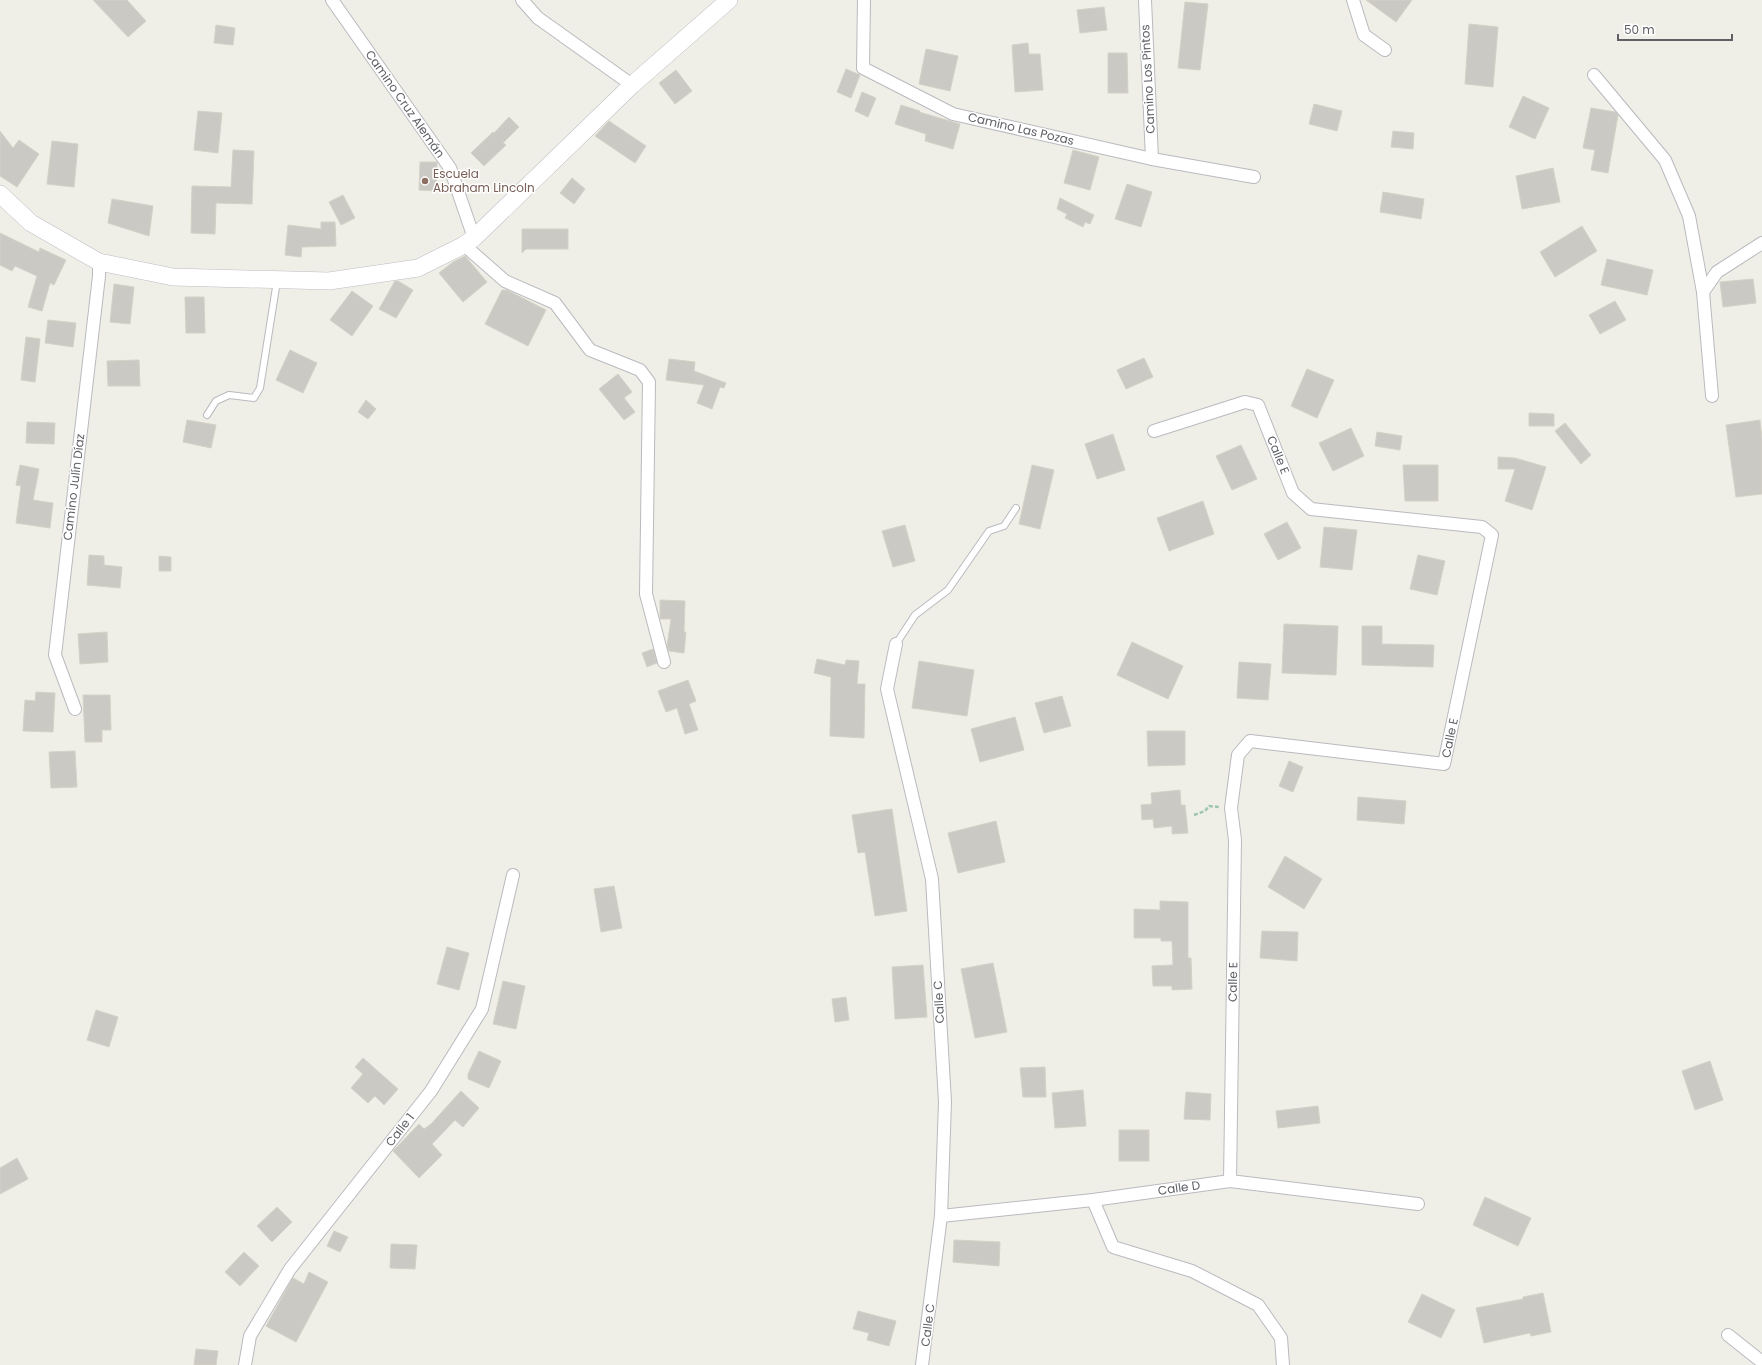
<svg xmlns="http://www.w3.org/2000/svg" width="1762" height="1365" viewBox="0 0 1762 1365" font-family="Poppins,sans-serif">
  <rect width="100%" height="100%" fill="#f0efe7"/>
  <g fill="#cbc9c4" stroke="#d4d2c5">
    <path d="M93,0h34l19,21 -18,16z"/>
    <path d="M1366,0h46l-16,22z"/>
    <path d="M1185,2l23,2 -8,66 -22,-2z"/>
    <path d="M1104,7l3,23 -27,3 -3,-23z"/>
    <path d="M1469,24l29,3 -5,60 -28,-3z"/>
    <path d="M216,25l19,3 -2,17 -19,-2z"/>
    <path d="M1028,43l1,11h11l3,36 -28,2 -3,-47z"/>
    <path d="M926,49l32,7 -8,35 -31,-7z"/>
    <path d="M1108,53h19l1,40h-20z"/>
    <path d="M846,69l14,6 -9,23 -14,-6z"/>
    <path d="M676,70l16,21 -17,13 -16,-21z"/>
    <path d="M862,92l14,6 -8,19 -13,-6z"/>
    <path d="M1523,96l26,12 -14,31 -26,-12z"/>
    <path d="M1314,104l28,7 -5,20 -28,-7z"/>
    <path d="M901,105l19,6 -1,1 41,12 -7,25 -28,-8 1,-7 -31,-10z"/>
    <path d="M1591,108l24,4 3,3 -10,58 -17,-3 4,-20 -12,-2z"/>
    <path d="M198,111l24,2 -4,40 -24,-3z"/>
    <path d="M509,117l10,10 -16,16 3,2 -22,21 -13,-13 22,-21 1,1z"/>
    <path d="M609,121l37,25 -11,17 -40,-27z"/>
    <path d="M0,131l13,17 6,-8 20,14 -22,33 -17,-11z"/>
    <path d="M1393,131l21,2 -1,16 -22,-2z"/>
    <path d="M52,141l26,3 -4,43 -27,-3z"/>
    <path d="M233,150l21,1 -2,53 -36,-1 -1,31 -24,-1 1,-47 39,1z"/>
    <path d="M1073,150l26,7 -9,33 -26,-7z"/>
    <path d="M420,162h17l-1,29 -17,-1z"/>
    <path d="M1553,168l7,34 -38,7 -6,-33z"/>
    <path d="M572,178l13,11 -11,15 -14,-11z"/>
    <path d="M1127,184l25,8 -11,35 -26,-8z"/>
    <path d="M1383,192l41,7 -3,20 -41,-7z"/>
    <path d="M343,195l12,23 -14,7 -12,-23z"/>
    <path d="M1060,198l34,17 -4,9 -5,-2 -2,5 -18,-9 2,-4 -10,-5z"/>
    <path d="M112,199l41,7 -4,30 -41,-13z"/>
    <path d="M321,222h14l1,24 -34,1 -1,10 -16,-2 3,-30 33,4z"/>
    <path d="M1582,226l15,25 -42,26 -15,-25z"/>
    <path d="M522,229h46v20h-42l-4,4z"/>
    <path d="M0,233l39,19 1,-4 26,12 -12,25 -4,-2 -8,28 -14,-4 9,-31 -22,-10 -3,5 -12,-6z"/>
    <path d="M465,256l22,26 -24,20 -24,-29 14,-11z"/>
    <path d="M1607,259l46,11 -6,25 -46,-10z"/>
    <path d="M1753,279l3,24 -33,4 -3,-25z"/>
    <path d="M395,281h3l15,9 -17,28 -17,-9z"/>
    <path d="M114,284l20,3 -4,37 -20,-2z"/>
    <path d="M502,290h5l39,20 -18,36 -43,-22z"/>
    <path d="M352,291l21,15 -21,30 -22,-16z"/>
    <path d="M185,297h19l1,36h-19z"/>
    <path d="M1615,301l11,19 -26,14 -11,-19z"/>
    <path d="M48,320l28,3 -3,24 -28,-4z"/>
    <path d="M26,337l14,2 -5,43 -14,-2z"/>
    <path d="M290,350l27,13 -14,30 -27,-13z"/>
    <path d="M1144,358l9,19 -27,12 -9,-19z"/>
    <path d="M669,359l26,3 -1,9 32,12 -2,5 -4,-1 -8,22 -15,-6 7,-18 -38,-5z"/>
    <path d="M139,360l1,26h-32l-1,-25z"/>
    <path d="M1307,369l27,11 -17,38 -26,-12z"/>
    <path d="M618,374l14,18 -8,6 11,14 -11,8 -25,-31z"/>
    <path d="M366,400l10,9 -8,10 -10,-7z"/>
    <path d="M1529,413l25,1v12h-25z"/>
    <path d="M187,420l29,5 -5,23 -28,-6z"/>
    <path d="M1760,420l2,18v56l-26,3 -10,-72z"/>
    <path d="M27,422l28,1 -1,21 -28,-1z"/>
    <path d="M1565,423l26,32 -10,9 -26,-33z"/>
    <path d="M1351,428l13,28 -31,15 -14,-28z"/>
    <path d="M1377,432l25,4 -2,14 -25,-4z"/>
    <path d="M1113,434l12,36 -28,9 -12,-35z"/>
    <path d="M1241,445l16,34 -25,11 -16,-34z"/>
    <path d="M1498,457l17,1 31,9 -14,43 -27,-9 10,-32h-17z"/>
    <path d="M20,465l19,4 -6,31 20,3 -3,25 -34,-5 5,-37 -5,-1z"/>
    <path d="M1032,465l22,5 -14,59 -21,-5z"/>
    <path d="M1403,465h35v36h-33z"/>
    <path d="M1203,501l11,33 -45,17 -12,-33z"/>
    <path d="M1287,522l14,26 -23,12 -14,-26z"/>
    <path d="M905,525l10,36 -22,6 -11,-36z"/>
    <path d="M1324,527l33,3 -5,40 -32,-3z"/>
    <path d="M89,555l15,1v9l18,2 -2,21 -33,-3z"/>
    <path d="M1418,555l27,6 -8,34 -27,-6z"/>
    <path d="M159,556l12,1v14h-12z"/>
    <path d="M660,600l25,1 -1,31h2l-2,21 -15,-2 -2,-5 4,-27h-11z"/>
    <path d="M1284,624l54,2 -2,49 -54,-2z"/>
    <path d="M1362,626h20v18l52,1 -1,22 -71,-2z"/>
    <path d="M107,632l1,30 -28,2 -2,-30z"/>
    <path d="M1132,642l51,24 -15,33 -51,-24z"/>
    <path d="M653,649l4,14 -10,4 -5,-14z"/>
    <path d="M817,659l28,6 1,-5 13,1 -2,23h8l-1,54 -34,-2 1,-59 -17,-4z"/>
    <path d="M919,661l55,9 -7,46 -55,-8z"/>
    <path d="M1239,662l32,2 -3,36 -31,-2z"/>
    <path d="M688,680l8,21 -7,3 9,26 -13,4 -8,-26 -11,4 -8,-21z"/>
    <path d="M36,692l19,1 -2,39 -30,-1 2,-31 10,1z"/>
    <path d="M83,695h27l1,35h-9v12h-17z"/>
    <path d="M1062,696l9,30 -27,7 -9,-30z"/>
    <path d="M1015,717l9,33 -44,12 -9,-33z"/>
    <path d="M1147,731h38v34l-37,1z"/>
    <path d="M75,751l2,36 -26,1 -2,-36z"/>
    <path d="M1289,761l14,6 -10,25 -14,-6z"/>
    <path d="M1180,790l1,15h4l3,28 -16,1v-8l-18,2 -1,-9 -11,1 -1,-15 11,-1 -1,-11z"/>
    <path d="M1358,797l48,4 -2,23 -47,-4z"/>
    <path d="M892,809l15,102 -32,5 -10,-64 -7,1 -6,-38z"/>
    <path d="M996,821l9,41 -47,11 -10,-40z"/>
    <path d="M1285,856l37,23 -18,30 -36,-22z"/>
    <path d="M614,886l8,42 -21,4 -7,-43z"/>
    <path d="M1160,901l28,1v56h3l1,31 -20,1v-4h-19l-1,-20 21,-1 -1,-24h-11v-3h-27v-29l26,1z"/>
    <path d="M1262,931l36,1 -1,29 -37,-3z"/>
    <path d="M447,947l22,6 -10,37 -22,-6z"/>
    <path d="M993,963l14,69 -32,6 -14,-69z"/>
    <path d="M923,965l4,52 -32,2 -3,-52z"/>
    <path d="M503,981l22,5 -9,43 -23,-5z"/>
    <path d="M846,997l3,23 -14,2 -3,-23z"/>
    <path d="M96,1010l22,7 -9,30 -22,-7z"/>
    <path d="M479,1051l22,10 -12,27 -21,-9v-5z"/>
    <path d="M363,1058l35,31 -14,16 -9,-9 -7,7 -17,-15 12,-14 -8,-7z"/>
    <path d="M1710,1061l13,39 -28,10 -13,-39z"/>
    <path d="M1045,1067l1,30h-23l-3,-29z"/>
    <path d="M1083,1090l3,36 -31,2 -3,-35z"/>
    <path d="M461,1091l18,17 -16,19 -8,-7 -23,24 10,11 -23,23 -26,-27 26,-27 5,5 7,-5z"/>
    <path d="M1186,1092l25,2 -1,26 -26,-1z"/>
    <path d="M1318,1106l2,17 -42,5 -2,-17z"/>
    <rect x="1119" y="1130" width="30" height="31"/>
    <path d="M17,1158l11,21 -28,15v-26z"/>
    <path d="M1485,1197l46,21 -13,28 -45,-21z"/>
    <path d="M277,1207l15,15 -20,20 -15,-16z"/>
    <path d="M334,1231l14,6 -8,15 -13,-6z"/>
    <path d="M954,1240l46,2 -1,24 -46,-4z"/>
    <path d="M391,1244l26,1 -2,24 -25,-1z"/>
    <path d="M244,1252l15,14 -19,20 -15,-14z"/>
    <path d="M309,1272l19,10 -32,60 -30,-16 27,-48 11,6z"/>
    <path d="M1543,1293l8,39 -20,4 -1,-3 -46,10 -8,-35 47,-9v-2z"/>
    <path d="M1422,1294l33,16 -14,28 -33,-16z"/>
    <path d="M858,1311l38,10 -7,25 -22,-6 2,-7 -16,-4z"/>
    <path d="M196,1349l22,2 -2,14h-22z"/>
  </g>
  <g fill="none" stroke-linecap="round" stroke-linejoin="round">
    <defs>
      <g id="lane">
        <path d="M207,415l9,-14 13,-6 25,3 6,-10 17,-107"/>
        <path d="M896,644l19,-29 33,-25 41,-59 15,-5 12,-18"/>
      </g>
      <g id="street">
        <path d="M332,0l118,168 24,70"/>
        <path d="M522,0l16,18 94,67"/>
        <path d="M864,0l-1,68 90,46 199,45 102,18"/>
        <path d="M1145,0l7,159"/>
        <path d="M1353,0l11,35 21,15"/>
        <path d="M1594,75l71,85 24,56 14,76 9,104"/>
        <path d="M464,245l41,36 50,22 35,47 50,20 9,12 -3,212 18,68"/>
        <path d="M1703,292l14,-20 45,-29"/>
        <path d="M1154,431l91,-29 13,3 35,88 18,16 171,18 10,8 -48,229 -194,-23 -12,14 -7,53 4,32 -5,341"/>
        <path d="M896,644l-9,45 45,190 13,223 -4,114 -19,149"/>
        <path d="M75,709l-20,-54 44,-379v-14"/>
        <path d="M1093,1200l20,47 79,24 66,34 23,33 2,27"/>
        <path d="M941,1216l152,-16 137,-19 188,23"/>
        <path d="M1728,1335l34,27"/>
        <path d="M245,1365l5,-29 40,-67 141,-178 51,-82 31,-134"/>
      </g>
      <path id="secondary" d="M0,194l31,29 68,39 74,15 156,4 89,-13 46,-23 10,-7 158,-153 97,-85"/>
    </defs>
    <use href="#lane" stroke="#b9babf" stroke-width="8"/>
    <use href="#street" stroke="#b9babf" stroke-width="14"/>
    <use href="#secondary" stroke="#bcbdc3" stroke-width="18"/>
    <path stroke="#9ec6b0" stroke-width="2.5" stroke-dasharray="4 2" stroke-linecap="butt" d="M1194,815l11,-4 4,-5 10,1"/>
    <use href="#lane" stroke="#fff" stroke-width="6"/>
    <use href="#street" stroke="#fff" stroke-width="12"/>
    <use href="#secondary" stroke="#fff" stroke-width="17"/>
  </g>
  <circle fill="#8d6e63" stroke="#fff" stroke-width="1.5" cx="425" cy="181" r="4"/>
  <g text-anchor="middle" stroke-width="3" stroke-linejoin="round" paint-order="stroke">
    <g font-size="12" fill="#5e6066" stroke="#fff">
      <text transform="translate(1148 79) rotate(-93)" y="4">Camino Los Pintos</text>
      <text transform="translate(405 104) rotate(55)" y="4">Camino Cruz Alemán</text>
      <text transform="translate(1021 129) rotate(13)" y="4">Camino Las Pozas</text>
      <text transform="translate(1278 455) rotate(68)" y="4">Calle E</text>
      <text transform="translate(74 487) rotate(-83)" y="4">Camino Julín Díaz</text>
      <text transform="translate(1450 738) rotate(-78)" y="4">Calle E</text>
      <text transform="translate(1233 982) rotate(-89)" y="4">Calle E</text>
      <text transform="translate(939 1002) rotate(-93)" y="4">Calle C</text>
      <text transform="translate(400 1130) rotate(-52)" y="4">Calle 1</text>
      <text transform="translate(1179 1188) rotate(-8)" y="4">Calle D</text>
      <text transform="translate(928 1325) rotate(-83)" y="4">Calle C</text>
    </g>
    <g font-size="12" fill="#785e54" stroke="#fff" text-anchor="start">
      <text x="433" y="178">Escuela<tspan x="433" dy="14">Abraham Lincoln</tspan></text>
    </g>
  </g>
  <path d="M1618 34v6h114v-6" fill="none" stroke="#5e6066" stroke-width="2"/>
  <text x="1624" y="34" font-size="12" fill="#5e6066" stroke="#ffffff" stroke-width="3" paint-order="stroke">50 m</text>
</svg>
